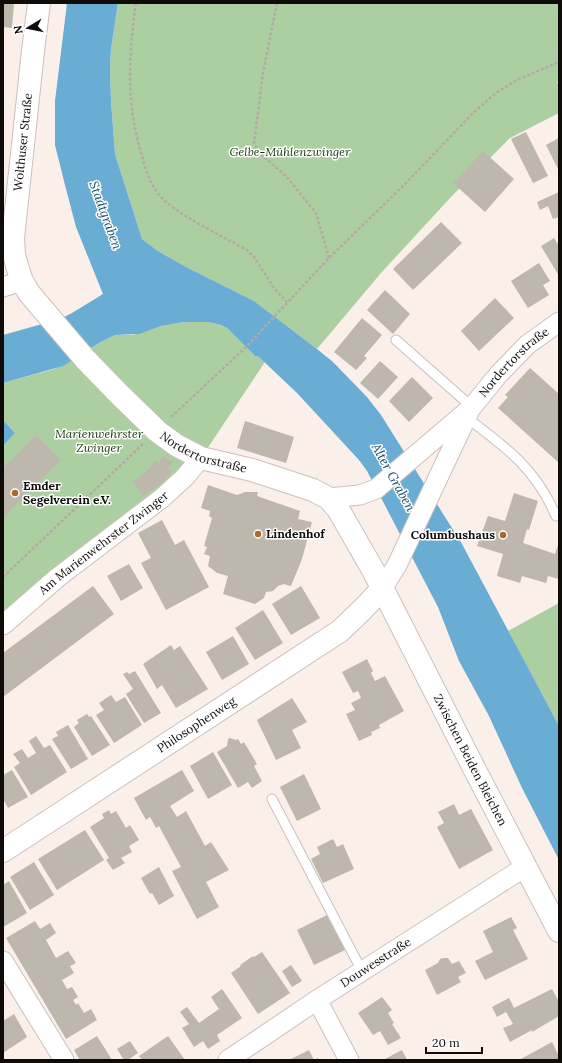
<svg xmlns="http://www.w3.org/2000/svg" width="562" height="1063" viewBox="0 0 562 1063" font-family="Lora,serif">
  <rect width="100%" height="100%" fill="#fbefea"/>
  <g fill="#accfa1">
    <path d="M118,3h441v78l-2,1 2,4v27l-49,25 -59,59 -70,76 -64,76 -63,-48 -66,-33 -30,-17 -16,-12 -27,-85 -4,-53 -1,-32 1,-20z"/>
    <path d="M184,322h24l13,3 6,3 28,28 4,1 6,5 -64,96 -198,167v-179l12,-13 -12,-13v-37l51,-14 26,-13 19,-13 16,-8h18l28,-9z"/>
    <path d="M559,603v123l-51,-95z"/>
  </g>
  <g fill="#69add5">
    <path d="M67,3h51l-7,46 -1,20 1,32 4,53 27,85 16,12 30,17 66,33 63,48 16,13 34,35 14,18 81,129 97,182v134l-37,-72 -33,-72 -30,-55 -21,-54 -71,-136 -8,-11 -62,-67 -38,-36 -4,-1 -28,-28 -6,-3 -13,-3h-24l-23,4 -22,8 -24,1 -16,8 -36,23 -60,17v-48l57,-16 12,-6 31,-19 -27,-67 -11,-42 -10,-40v-44z"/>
    <path d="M3,420l12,13 -12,13z"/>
  </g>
  <g fill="#bdb7ad">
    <path d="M3,3h11l-2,25 -9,-1z"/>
    <path d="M526,132l22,44 -15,7 -22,-44z"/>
    <path d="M559,138v33l-13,-26z"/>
    <path d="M483,151l31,28 -29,33 -32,-29z"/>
    <path d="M559,192v25l-6,2 -5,-13 -8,4 -3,-8z"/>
    <path d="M441,222l21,21 -49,47 -20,-21z"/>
    <path d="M554,238l5,8v30l-18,-30z"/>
    <path d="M539,263l11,18 -7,4 6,10 -21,13 -17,-27z"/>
    <path d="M385,290l25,24 -17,20 -26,-24z"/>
    <path d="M495,298l19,20 -35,33 -18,-20z"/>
    <path d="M362,318l20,17 -18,21 3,2 -11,12 -22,-18z"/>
    <path d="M380,361l18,16 -20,22 -18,-16z"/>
    <path d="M530,368l29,26v69l-61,-55 10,-11 -3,-2z"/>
    <path d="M412,377l21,21 -24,24 -20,-21z"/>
    <path d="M245,421l49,16 -8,26 -49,-15z"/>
    <path d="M36,435l25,25 -58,58v-50z"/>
    <path d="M163,456l9,6 -4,7 4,2 -6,9 -23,16 -10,-14 16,-13 6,-9 4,3z"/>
    <path d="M208,485l29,10 8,-3h13l-1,4 43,15 -2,8 14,3 -10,37 -11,27 -7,-2 -6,2 -5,5 -7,1 -2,6 -9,6 -32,-10 5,-18 -11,-3 -9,-7 2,-10 -6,-2 3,-7 -3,-1 8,-28 -3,-2 1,-5 -9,-3z"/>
    <path d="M514,493l24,8 -9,29 -2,-1 -4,14 32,11 4,-12v37l-11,-3 -2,7 -24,-7 -2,7 -23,-7 6,-22 -26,-8 11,-30 17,5z"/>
    <path d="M162,520l13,25 9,-5 25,47 -43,23 -25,-47 10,-5 -13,-25z"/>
    <path d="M129,564l14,24 -22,13 -14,-25z"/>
    <path d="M93,586l21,28 -111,83v-44z"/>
    <path d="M301,586l19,32 -29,17 -19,-31z"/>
    <path d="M263,610l20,33 -28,17 -20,-32z"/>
    <path d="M233,636l16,28 -27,16 -16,-28z"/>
    <path d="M171,645l3,5 6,-4 28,43 -32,19 -14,-23 -5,4 -14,-25z"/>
    <path d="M367,659l6,12 -2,2 4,8 10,-5 19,35 -25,14 1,3 -9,4 1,3 -13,6 -13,-27 9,-4 -4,-7 10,-5 -3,-7 -5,2 -11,-21z"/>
    <path d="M135,671l26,42 -17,10 -18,-29 7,-5 -10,-15 4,-2 2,2z"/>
    <path d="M111,695l5,7 9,-5 17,28 -28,18 -18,-28 8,-5 -5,-7z"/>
    <path d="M292,698l15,24 -15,8 9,18 -25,12 -19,-40z"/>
    <path d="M87,714l2,3 2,-1 19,29 -18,11 -18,-29 5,-4 -2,-3z"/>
    <path d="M68,725l20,34 -17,10 -19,-30 6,-3 -2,-4z"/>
    <path d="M36,736l8,12 6,-3 17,27 -36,23 -17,-28 6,-4 -7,-9 9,-5 6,9 8,-5 -7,-12z"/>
    <path d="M230,738l6,2 2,-1 3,5 3,-2 13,22 -3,2 8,15 -10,7 -4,-6 -10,6 -21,-36 10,-6 1,-7z"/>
    <path d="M213,752l19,33 -24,14 -18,-33z"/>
    <path d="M12,770l16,27 -20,11 -5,-9v-24z"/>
    <path d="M182,770l12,21 -24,15 7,11 9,-6 19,35 6,-4 18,28 -23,12 13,25 -22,12 -25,-48 9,-4 -22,-41 -3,2 -6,-11 -4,3 -12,-22z"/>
    <path d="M304,774l17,35 -24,12 -17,-34z"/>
    <path d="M454,804l5,11 12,-6 22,41 -34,19 -22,-42 7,-4 -6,-11z"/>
    <path d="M109,810l2,4 5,-3 10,17 4,-3 9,15 -10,6 3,6 -11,6 4,5 -12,7 -7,-10 3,-2 -19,-31 14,-9 -2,-4z"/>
    <path d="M85,830l19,30 -47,30 -19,-31z"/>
    <path d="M333,839l4,8 6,-3 11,25 -31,14 -12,-24 9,-5 -3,-7z"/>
    <path d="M34,862l20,33 -24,15 -20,-33z"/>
    <path d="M159,867l15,29 -15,9 -7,-12 -2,1 -9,-16z"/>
    <path d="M9,881l18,32 -24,14v-42z"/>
    <path d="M327,915l18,35 -31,15 -17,-35z"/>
    <path d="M511,917l6,11 -4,2 15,29 -43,21 -10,-19 18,-9 -10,-21z"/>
    <path d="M35,921l5,8 10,-6 6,10 -10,7 10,18 12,-7 8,12 -6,3 4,7 -12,7 5,9 5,-2 6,10 -5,3 3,5 2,-2 6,10 7,-4 6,11 -31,19 -60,-101z"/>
    <path d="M262,952l28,41 -32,21 -27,-41 10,-7 -1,-1 13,-9 1,1z"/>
    <path d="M443,958h5l4,6 7,-3 7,12 -8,4 3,5 -24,13 -12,-25 13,-7 2,-4z"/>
    <path d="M291,965l11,16 -10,6 -10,-16z"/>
    <path d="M222,989l20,29 -25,17 3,6 -12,8 -5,-8 -9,6 -12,-19 7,-4 -9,-12 7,-5 12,16 20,-14 -8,-12z"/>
    <path d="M552,989l7,13v14l-27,16v-2l-22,12 -7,-14 10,-4 -7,-12 -9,5 -5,-10 17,-9 5,10z"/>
    <path d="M382,997l10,13 -4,3 6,10 -2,1 9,14 -13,7 -8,-14 -7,4 -15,-22z"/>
    <path d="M14,1014l13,23 -24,16v-32z"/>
    <path d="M97,1036l15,24h-32l-6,-10z"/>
    <path d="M168,1036l17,24h-43l-3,-4z"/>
    <path d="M130,1041l8,12 -10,7h-4l-7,-11z"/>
    <path d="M552,1042l7,14v4h-40z"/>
    <path d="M309,1050l5,10 4,-2 1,2h-30z"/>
    <path d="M402,1050l5,10h-24z"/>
  </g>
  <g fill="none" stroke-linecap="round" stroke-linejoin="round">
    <defs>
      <g id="service">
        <path d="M396,340l76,67"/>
        <path d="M467,418c39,29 69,51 89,98"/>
        <path d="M272,799l90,172"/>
      </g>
      <g id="minor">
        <path d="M3,287l19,-6"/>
        <path id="s1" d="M328,498l32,-3 16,-6 96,-82 26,-32 29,-30 32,-23"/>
        <path d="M382,589l15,-24 72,-153"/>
        <path id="s2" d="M3,625l54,-47 105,-80 22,-20 17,-20"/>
        <path d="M3,961l61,99"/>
        <path d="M317,1000l32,60"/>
        <path id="s3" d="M228,1060l89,-60 208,-133"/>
      </g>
      <g id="tertiary">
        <path id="s4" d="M39,3l-6,48 -20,187 1,16 3,12 5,15 7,12 56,66 34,35 38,37 19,14 25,13 51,12 61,20 15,8 10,11 35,61 103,202 83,159"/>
        <path id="s5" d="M3,851l337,-220 22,-21 20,-21"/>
      </g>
    </defs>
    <use href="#service" stroke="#ccc0bc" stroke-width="11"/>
    <use href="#minor" stroke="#ccc0bc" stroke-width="21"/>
    <use href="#tertiary" stroke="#ccc0bc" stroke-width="24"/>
    <g stroke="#b3aaa6" stroke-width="2.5" stroke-dasharray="3 2" stroke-linecap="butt">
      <path d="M136,3c-8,55 -10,103 7,156 4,15 10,32 22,42 22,19 58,35 83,50l6,6 20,31 13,14"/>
      <path d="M277,3l-14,70 -9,71 8,11 24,21 30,37 13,45"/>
      <path d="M171,417l74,-69 84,-90 77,-75 68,-71 23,-20 20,-12 42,-18"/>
      <path d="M3,577l140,-133"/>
    </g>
    <use href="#service" stroke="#fff" stroke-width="9"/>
    <use href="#minor" stroke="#fff" stroke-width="19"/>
    <use href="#tertiary" stroke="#fff" stroke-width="22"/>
  </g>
  <g fill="#a96a32" stroke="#fff" stroke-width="1.5">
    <circle cx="15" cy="493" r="4"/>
    <circle cx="258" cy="534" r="4"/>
    <circle cx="503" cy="535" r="4"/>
  </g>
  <g text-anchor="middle" stroke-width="3" stroke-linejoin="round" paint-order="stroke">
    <g font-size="12" fill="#0f0b09" stroke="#fff">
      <text transform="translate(23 142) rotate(-84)" y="4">Wolthuser Straße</text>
      <text dy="4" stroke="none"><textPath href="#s1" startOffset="237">Nordertorstraße</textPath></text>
      <text dy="4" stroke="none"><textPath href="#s4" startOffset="535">Nordertorstraße</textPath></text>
      <text dy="4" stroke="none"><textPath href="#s2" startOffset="130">Am Marienwehrster Zwinger</textPath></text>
      <text dy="4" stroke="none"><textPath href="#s5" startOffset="231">Philosophenweg</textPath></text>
      <text dy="4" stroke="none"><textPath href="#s4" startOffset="967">Zwischen Beiden Bleichen</textPath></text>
      <text dy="4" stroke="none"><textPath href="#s3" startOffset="177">Douwesstraße</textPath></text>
    </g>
    <g font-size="12" font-style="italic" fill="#17340d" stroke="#fff">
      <text x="290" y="156">Gelbe-Mühlenzwinger</text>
      <text x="99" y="438">Marienwehrster<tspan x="99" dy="14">Zwinger</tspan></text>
    </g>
    <g font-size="12" font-weight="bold" fill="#0f0b09" stroke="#fff" text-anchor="start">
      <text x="23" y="490">Emder<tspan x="23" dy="14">Segelverein e.V.</tspan></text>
      <text x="266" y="538">Lindenhof</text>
      <text x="495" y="539" text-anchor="end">Columbushaus</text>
    </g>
    <g font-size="13" font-style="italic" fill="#194e6a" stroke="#fff">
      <text transform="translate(106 215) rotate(70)" y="5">Stadtgraben</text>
      <text transform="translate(394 477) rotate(61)" y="5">Alter Graben</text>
    </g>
  </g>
  <rect width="562" height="1063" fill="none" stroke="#0f0b09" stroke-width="8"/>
  <g transform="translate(28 28) rotate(260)" stroke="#ffffff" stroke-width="3" paint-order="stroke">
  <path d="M0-3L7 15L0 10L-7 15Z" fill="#0f0b09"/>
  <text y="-6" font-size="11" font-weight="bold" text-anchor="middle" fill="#0f0b09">N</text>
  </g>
  <path d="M426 1047v6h56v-6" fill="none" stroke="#0f0b09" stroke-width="2"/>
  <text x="432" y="1047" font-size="12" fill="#0f0b09" stroke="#ffffff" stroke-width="3" paint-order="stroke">20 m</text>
</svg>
